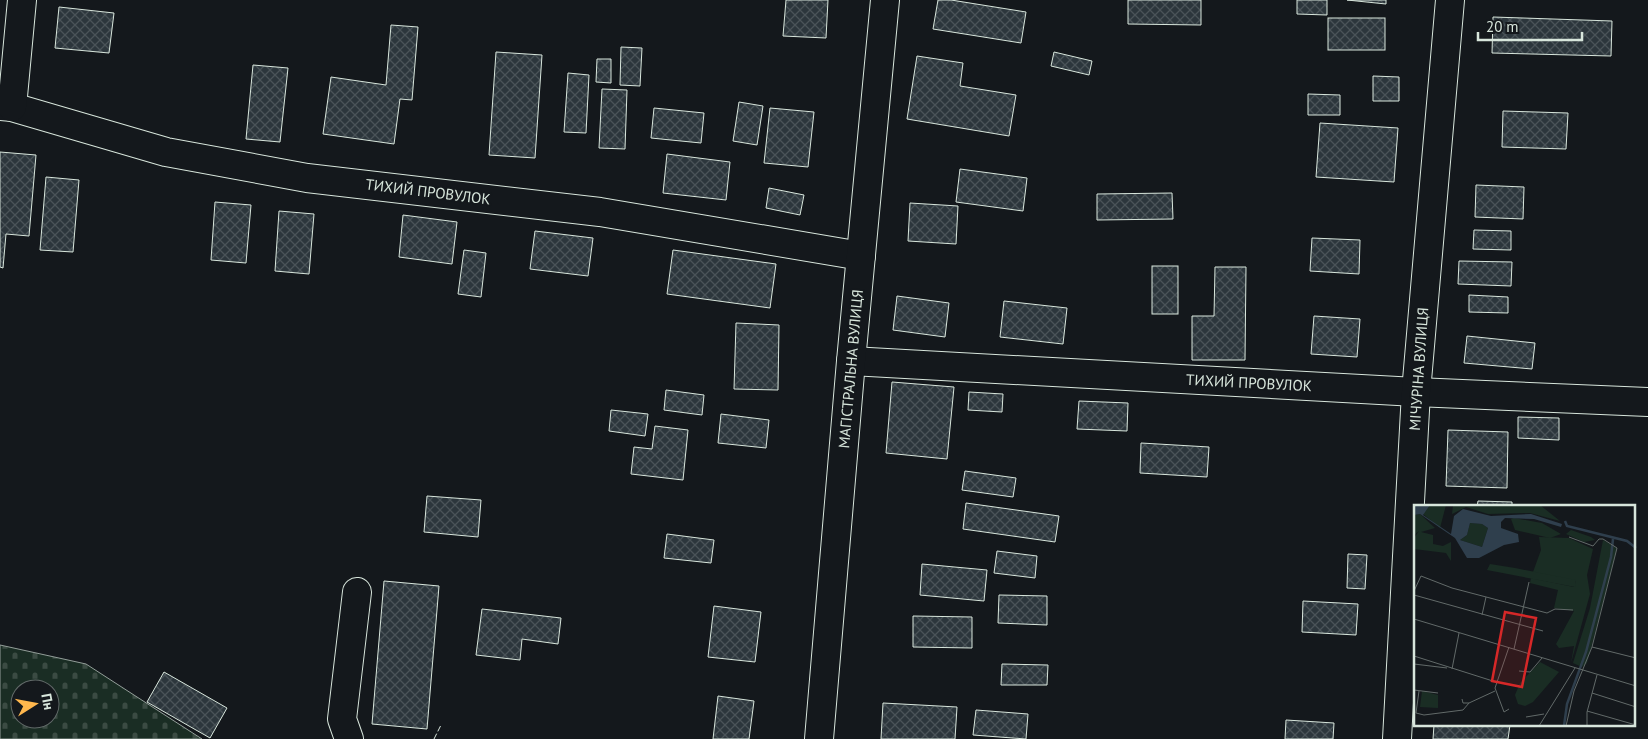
<svg xmlns="http://www.w3.org/2000/svg" width="1648" height="739" viewBox="0 0 1648 739" font-family="'PT Sans',sans-serif">
  <defs>
    <pattern id="cemetery-stones" width="16" height="16" patternUnits="userSpaceOnUse" patternTransform="scale(1.25)"><rect width="16" height="16" fill="#1a2d24"/><path d="M2 7V4a2 2 0 0 1 4 0v3zM10 15v-3a2 2 0 0 1 4 0v3z" fill="#3b4b43"/></pattern>
    <pattern id="building-cross-hatch" width="8" height="8" patternUnits="userSpaceOnUse" patternTransform="scale(1.25)"><rect width="8" height="8" fill="#2c363c"/><path d="M0 0l8 8M0 8l8-8" fill="none" stroke="#4a5358"/></pattern>
  </defs>
  <rect width="100%" height="100%" fill="#14181c"/>
  <path fill="url(#cemetery-stones)" stroke="#939e99" fill-rule="evenodd" d="M0,645l86,19 116,75h-202zM20,689h30v30h-30z"/>
  <g fill="url(#building-cross-hatch)" stroke="#d8e6dc">
    <path d="M786,0h42l-2,38 -43,-2z"/>
    <path d="M938,0h13l75,12 -5,31 -88,-14z"/>
    <path d="M1128,0h73v25l-73,-1z"/>
    <path d="M1297,0h30v15l-30,-1z"/>
    <path d="M1347,0h39v4z"/>
    <path d="M59,7l55,6 -5,40 -54,-5z"/>
    <path d="M1493,17l119,4 -1,35 -119,-3z"/>
    <rect x="1328" y="18" width="57" height="32"/>
    <path d="M391,25l27,2 -6,73 -12,-1 -6,45 -71,-10 8,-57 55,8z"/>
    <path d="M621,47l21,1 -2,38 -20,-1z"/>
    <path d="M496,52l46,3 -7,103 -46,-3z"/>
    <path d="M1054,52l38,9 -3,14 -38,-9z"/>
    <path d="M917,56l46,7 -3,23 56,9 -7,41 -102,-17z"/>
    <path d="M597,59h14v24l-15,-1z"/>
    <path d="M253,65l35,3 -8,74 -34,-3z"/>
    <path d="M568,73l21,2 -3,58 -22,-1z"/>
    <path d="M1373,76l26,1v24h-26z"/>
    <path d="M602,89l25,1 -2,59 -26,-1z"/>
    <path d="M1308,94l32,1v20h-32z"/>
    <path d="M739,102l24,4 -6,39 -24,-4z"/>
    <path d="M654,108l50,5 -3,30 -50,-5z"/>
    <path d="M770,108l44,4 -6,55 -44,-4z"/>
    <path d="M1503,111l65,2 -2,36 -64,-2z"/>
    <path d="M1320,123l78,5 -4,54 -78,-5z"/>
    <path d="M0,152l36,3 -7,81 -23,-2 -3,34 -3,-1z"/>
    <path d="M667,154l63,8 -4,38 -63,-7z"/>
    <path d="M960,169l67,9 -4,33 -67,-9z"/>
    <path d="M46,177l33,3 -6,72 -33,-2z"/>
    <path d="M1476,185l48,2 -1,32 -48,-2z"/>
    <path d="M769,188l35,7 -4,20 -34,-7z"/>
    <path d="M1172,193l1,26 -76,1v-26z"/>
    <path d="M215,202l36,3 -5,58 -35,-3z"/>
    <path d="M910,203l48,3 -2,38 -48,-3z"/>
    <path d="M279,211l35,3 -5,60 -34,-3z"/>
    <path d="M403,215l54,7 -5,42 -53,-7z"/>
    <path d="M1474,230l37,1v19l-38,-1z"/>
    <path d="M535,231l58,7 -5,38 -58,-7z"/>
    <path d="M1312,238l48,2 -1,34 -49,-3z"/>
    <path d="M464,250l22,3 -5,44 -23,-3z"/>
    <path d="M673,250l103,14 -6,44 -103,-14z"/>
    <path d="M1459,261l53,1 -1,24 -53,-2z"/>
    <rect x="1152" y="266" width="26" height="48"/>
    <path d="M1215,267h31l-1,93h-53v-44h22z"/>
    <path d="M1469,295l39,2v16l-39,-1z"/>
    <path d="M897,296l52,7 -4,34 -52,-7z"/>
    <path d="M1004,301l63,7 -4,36 -63,-7z"/>
    <path d="M1314,316l46,3 -3,38 -46,-3z"/>
    <path d="M736,323l43,2 -1,65 -44,-1z"/>
    <path d="M1467,336l68,7 -3,26 -68,-6z"/>
    <path d="M892,382l62,5 -7,72 -61,-6z"/>
    <path d="M666,390l38,5 -2,20 -38,-5z"/>
    <path d="M969,392l34,2 -1,18 -34,-2z"/>
    <path d="M1079,401l49,2 -1,28 -50,-2z"/>
    <path d="M611,410l37,4 -3,22 -36,-5z"/>
    <path d="M721,414l48,6 -3,28 -48,-5z"/>
    <path d="M1518,417l41,1v22l-41,-2z"/>
    <path d="M655,426l33,4 -5,50 -52,-6 3,-27 18,2z"/>
    <path d="M1448,430l60,2 -1,56 -61,-2z"/>
    <path d="M1141,443l68,4 -2,30 -67,-4z"/>
    <path d="M965,471l51,7 -3,19 -51,-7z"/>
    <path d="M427,496l54,4 -3,37 -54,-5z"/>
    <path d="M1478,501l34,1v5h-35z"/>
    <path d="M966,503l93,13 -4,26 -92,-13z"/>
    <path d="M667,534l47,6 -3,23 -47,-5z"/>
    <path d="M997,551l40,5 -2,22 -41,-5z"/>
    <path d="M1348,554l19,1 -2,34 -18,-1z"/>
    <path d="M922,564l65,6 -3,31 -64,-6z"/>
    <path d="M384,581l55,5 -12,143 -55,-5z"/>
    <path d="M999,595l48,1v29l-49,-2z"/>
    <path d="M1303,601l55,3 -2,31 -54,-3z"/>
    <path d="M714,606l47,6 -6,50 -47,-5z"/>
    <path d="M482,609l79,9 -3,26 -36,-5 -2,21 -44,-5z"/>
    <path d="M913,616l59,1v31l-59,-1z"/>
    <path d="M1002,664l46,1 -1,20h-46z"/>
    <path d="M164,672l63,36 -17,30 -63,-36z"/>
    <path d="M718,696l36,5 -5,38h-36z"/>
    <path d="M883,703l74,4 -2,32h-74z"/>
    <path d="M976,710l52,4 -2,25 -53,-4z"/>
    <path d="M1286,720l48,3 -1,16h-48z"/>
    <path d="M1434,725h76l-2,14h-75z"/>
  </g>
  <g fill="none" stroke-linecap="round" stroke-linejoin="round">
    <defs>
      <g id="minor">
        <path d="M0,106l12,1 154,45 141,26 293,34 261,44"/>
        <path d="M12,107l10,-107"/>
        <path d="M851,361l565,31 232,10"/>
        <path d="M349,739l-7,-20 15,-127"/>
        <path d="M1397,739l19,-347 34,-392"/>
      </g>
      <path id="major" d="M819,739l32,-378 34,-361"/>
    </defs>
    <use href="#minor" stroke="#d8e6dc" stroke-width="30"/>
    <use href="#major" stroke="#d8e6dc" stroke-width="30"/>
    <use href="#minor" stroke="#14181c" stroke-width="28"/>
    <use href="#major" stroke="#14181c" stroke-width="28"/>
    <path stroke="#d8e6dc" stroke-width="1" stroke-dasharray="6 2.5" stroke-linecap="butt" d="M434,739l7,-14"/>
  </g>
  <g text-anchor="middle" stroke-width="4" stroke-linejoin="round" paint-order="stroke">
    <g font-size="15" fill="#d8e6dc" stroke="#14181c">
      <text transform="translate(428 192) rotate(7)" y="5">ТИХИЙ ПРОВУЛОК</text>
      <text transform="translate(851 369) rotate(-85)" y="5">МАГІСТРАЛЬНА ВУЛИЦЯ</text>
      <text transform="translate(1419 369) rotate(-86)" y="5">МІЧУРІНА ВУЛИЦЯ</text>
      <text transform="translate(1249 383) rotate(3)" y="5">ТИХИЙ ПРОВУЛОК</text>
    </g>
  </g>
  <g transform="translate(1414 505)">
    <rect width="221" height="221" fill="#14181c"/>
    <path d="M56,18l12,1 6,4 -6,19 -22,-7 7,-5zM125,32l30,1 24,11 -6,26 3,19 -19,69 3,-17 -15,2 -3,-4 18,-33 -20,-3 4,-18 -28,-7 1,-5 43,9 2,-6 -43,-9 8,-22zM189,35l14,8 -30,115 -5,4 -9,-4 17,-55z" fill="#1a2d24"/>
    <path d="M16,0h16l-6,23 -17,-14zM126,0l20,16 -30,-8 -42,1 -22,-7 -14,7 1,-9zM6,9l15,14 -14,4 12,3v9l10,2 8,-4v19l-5,-8 -32,-4v-11l5,-7 -5,4v-20zM100,13l28,5 19,11 -11,4 -35,-8 -4,-11zM157,25l20,7 4,3 -11,2 -18,-8zM76,59l25,4 61,12 -1,7 -88,-17z" fill="#1a2d24"/>
    <path d="M126,157l19,10 -26,30 -8,4 -7,-2 -3,-9 5,-12z" fill="#1a2d24"/>
    <path d="M8,186l16,4v13l-18,-1z" fill="#1a2d24"/>
    <path d="M0,0h16l-7,10 28,19 3,-18 9,-7 28,7 40,-2 31,10 -1,3 -27,-8 -29,-1 -4,4v6l17,6 1,8 -15,3 -25,13h-12l-12,-20 -35,-24 -6,1zM56,18l12,1 6,4 -6,19 -22,-7 7,-5z" fill="#2f3f4d" fill-rule="evenodd"/>
    <path fill="none" stroke="#2f3f4d" stroke-width="2.5" d="M151,16l2,5 60,15 9,7M150,221l3,-22 19,-52 25,-95 2,-18"/>
    <path fill="none" stroke="#626a69" stroke-width="1" d="M0,86l7,-15 31,12 95,25 8,-4 18,1M0,90l129,36M68,110l4,-18M0,114l222,67M178,142l44,11M100,144l15,-67M0,151l82,26M0,159l33,4M38,164l7,-36M105,166l11,1 12,-14M0,185l24,3M5,186l-3,22 8,2 39,-5 6,-7M178,188l44,14M48,194l1,4h6l26,-12M95,204l-5,3 -9,-24 14,-41M173,206l49,14M112,212l18,-3M125,221l36,-58M152,221l8,-35 18,-44 25,-99 -14,-9h-4l-6,7 -24,-9M173,221v-14l10,-37"/>
    <path fill="#d62828" fill-opacity="0.15" stroke="#d62828" stroke-width="2.5" d="M91,107l31,6 -14,69 -30,-6z"/>
    <rect width="221" height="221" fill="none" stroke="#d8e6dc" stroke-width="2.5"/>
  </g>
  <g transform="translate(35 704) rotate(79)"><circle r="24" fill="#14181c" stroke="#626a69"/>
  <path d="M0-4L9 19L0 12L-9 19Z" fill="#ffb74d"/>
  <text y="-8" font-size="14" font-weight="bold" text-anchor="middle" fill="#d8e6dc">Пн</text>
  </g>
  <path d="M1478 32v8h104v-8" fill="none" stroke="#d8e6dc" stroke-width="2.5"/>
  <text x="1486" y="32" font-size="15" fill="#d8e6dc" stroke="#14181c" stroke-width="4" paint-order="stroke">20 m</text>
</svg>
